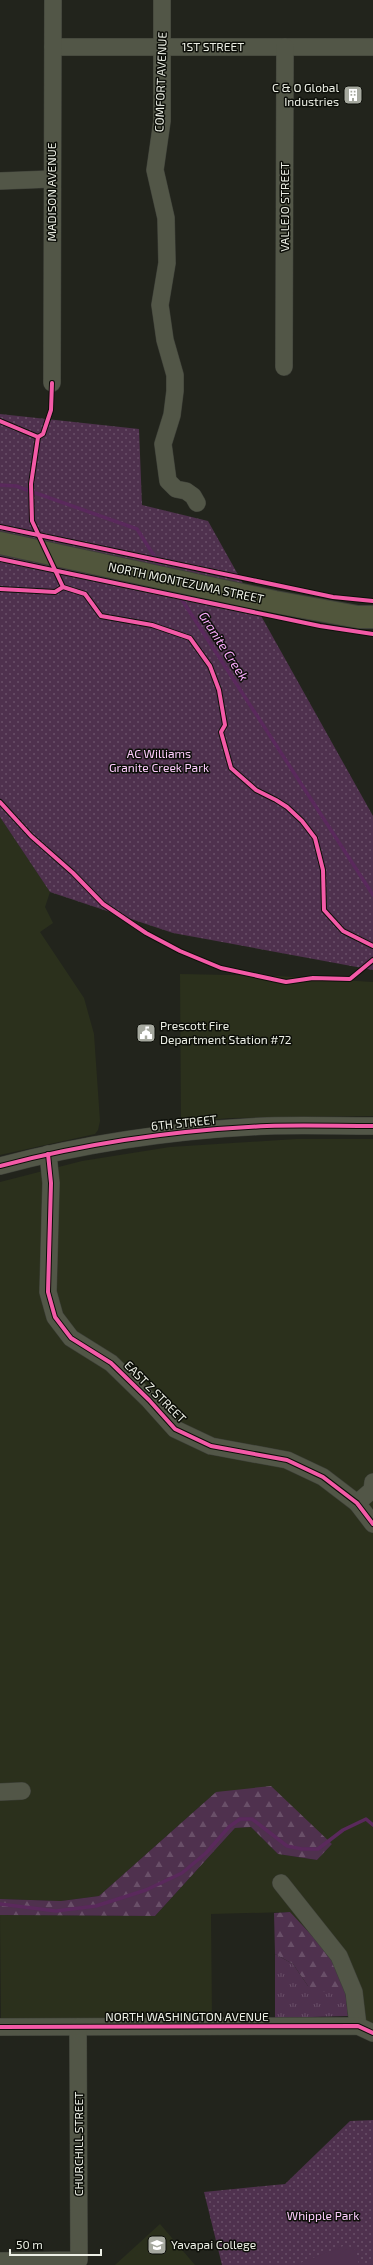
<svg xmlns="http://www.w3.org/2000/svg" width="373" height="2265" viewBox="0 0 373 2265" font-family="'Exo 2',sans-serif">
  <defs>
    <pattern id="grass-tufts" width="24" height="20" patternUnits="userSpaceOnUse"><rect width="24" height="20" fill="#4f314e"/><path d="M3 7l-1-3M5 7V3M7 7l1-3M15 17l-1-3M17 17v-4M19 17l1-3" fill="none" stroke="#694f68"/></pattern>
    <pattern id="forest-firs" width="22" height="20" patternUnits="userSpaceOnUse"><rect width="22" height="20" fill="#4f314e"/><path d="M5 1l3.5 6h-7zM16 11l3.5 6h-7z" fill="#694f68"/></pattern>
    <pattern id="park-dots" width="8" height="8" patternUnits="userSpaceOnUse"><rect width="8" height="8" fill="#4f314e"/><path d="M2 2h.1M6 6h.1" fill="none" stroke="#694f68" stroke-width="1.8" stroke-linecap="round"/></pattern>
  </defs>
  <rect width="100%" height="100%" fill="#22241c"/>
  <g fill="#2b301c">
    <path d="M0,817l50,75 -5,15 8,16 -13,9 44,66 10,36 6,87 -2,9 -3,4 -95,21z"/>
    <path d="M180,974l98,2 95,6v134l-144,2 -48,5z"/>
    <path d="M296,1139h77v886l-10,-7 -15,-2 -3,-27 -55,-77 -79,2 1,104 -211,2 -1,-105 155,1 80,-88 16,-1 27,27 39,6 15,-16 -116,-52 -117,104 -38,5 -61,-2v-717l82,-21 88,-14z"/>
    <path d="M160,2224l35,41h-80z"/>
  </g>
  <path fill="url(#grass-tufts)" d="M275,1954l18,10 15,22 37,3 3,27 -73,2z"/>
  <g fill="url(#forest-firs)">
    <path d="M271,1786l61,58 -15,16 -39,-6 -27,-27 -16,1 -80,88 -155,-1v-16l61,2 38,-5 117,-104z"/>
    <path d="M290,1912l40,43 15,34 -22,3 -15,-6 -15,-22 -18,-10 -1,-41z"/>
  </g>
  <g fill="url(#park-dots)">
    <path d="M0,414l139,15 3,76 66,16 165,295v154l-200,-37 -123,-41 -50,-75z"/>
    <path d="M373,2120v145h-151l-18,-73 81,-8 65,-63z"/>
  </g>
  <path fill="#4f314e" d="M346,2245l10,5 3,15h-64z"/>
  <g fill="none" stroke-linecap="round" stroke-linejoin="round">
    <g stroke="#5a295c" stroke-width="3.5">
      <path d="M0,485l16,1 121,43 26,41"/>
      <path d="M175,589l198,306"/>
      <path d="M0,1904l56,7 40,-5 50,-16 36,-17 24,-20 23,-26 11,-8h12l35,27 15,3h16l25,-19 23,-11 7,6"/>
    </g>
    <defs>
      <g id="minor">
        <path d="M162,0v121l-7,49 11,48 1,45 -7,42 5,35 10,35v16l-3,24 -9,29 5,37 8,8 10,2 7,5 4,7"/>
        <path d="M53,47h320"/>
        <path d="M0,181l51,-2"/>
        <path d="M284,367l1,-320"/>
        <path d="M52,383l1,-383"/>
        <path d="M48,1154l3,29 -3,109 7,25 16,21 40,25 38,37 26,29 36,17 76,14 36,17 34,26 16,21"/>
        <path d="M0,1166c87,-23 176,-36 267,-40 35,-1 71,0 106,0"/>
        <path d="M357,1503l15,-13 1,-8"/>
        <path d="M0,1792l22,-1"/>
        <path d="M281,1883l58,73 15,36 4,34"/>
        <path d="M0,2027l358,-1 15,7"/>
        <path d="M0,2261l79,-1 -1,-233"/>
      </g>
      <path id="major" d="M0,543l275,59 83,15h15"/>
    </defs>
    <use href="#minor" stroke="#3e4039" stroke-width="18"/>
    <use href="#major" stroke="#3e4039" stroke-width="24"/>
    <use href="#minor" stroke="#525647" stroke-width="17"/>
    <use href="#major" stroke="#51563c" stroke-width="22"/>
    <defs>
      <g id="cycleway">
        <path d="M0,421l38,16 5,-3 8,-24 1,-27"/>
        <path d="M38,437l-7,47 1,37 31,66 22,7 16,22 51,9 38,13 20,28 9,24 6,35 -4,7 10,36 25,22 20,10 11,7 15,14 13,17 8,32 1,40 19,21 30,15"/>
        <path d="M0,527l333,70 40,4"/>
        <path d="M0,559l320,67 53,8"/>
        <path d="M0,589l55,3 8,-5"/>
        <path d="M0,802l31,34 42,37 30,31 43,29 34,18 41,17 65,14 27,-4 37,1 23,-19"/>
        <path d="M48,1154l3,29 -3,109 7,25 16,21 40,25 38,37 26,29 36,17 76,14 36,17 34,26 16,21"/>
        <path d="M0,1166c87,-23 176,-36 267,-40 35,-1 71,0 106,0"/>
        <path d="M0,2027l358,-1 15,7"/>
      </g>
    </defs>
    <use href="#cycleway" stroke="#0d0f09" stroke-width="6"/>
    <use href="#cycleway" stroke="#f35aa7" stroke-width="4"/>
  </g>
  <defs>
    <symbol id="building-square" viewBox="-11 -11 22 22"><rect x="-9" y="-9" width="18" height="18" rx="4" fill="#a6a99f" stroke="#0d0f09"/><path d="M-4-6H4V6H1V3H-1V6H-4ZM-2.5-4.3h1.7v1.8h-1.7ZM.8-4.3h1.7v1.8H.8ZM-2.5-1h1.7V.8h-1.7ZM.8-1h1.7V.8H.8Z" fill="#fff"/></symbol>
    <symbol id="civic-square" viewBox="-11 -11 22 22"><rect x="-9" y="-9" width="18" height="18" rx="4" fill="#a6a99f" stroke="#0d0f09"/><path d="M-.6-6.5H3V-4.5H.6V-3L4-1V1h2V6H-6V1h2V-1L-.6-3ZM-1.2 2.5V6h2.4V2.5Z" fill="#fff"/></symbol>
    <symbol id="university-square" viewBox="-11 -11 22 22"><rect x="-9" y="-9" width="18" height="18" rx="4" fill="#a6a99f" stroke="#0d0f09"/><path d="M0-5L7-2L0 1L-7-2ZM-4 1L0 2.5L4 1V4Q0 6-4 4Z" fill="#fff"/></symbol>
  </defs>
  <g fill-rule="evenodd">
    <use href="#building-square" x="342" y="84" width="22" height="22"/>
    <use href="#civic-square" x="135" y="1022" width="22" height="22"/>
    <use href="#university-square" x="146" y="2234" width="22" height="22"/>
  </g>
  <g text-anchor="middle" stroke-width="3" stroke-linejoin="round" paint-order="stroke">
    <g font-size="12" fill="#edf0e6" stroke="#0d0f09">
      <text x="213" y="51">1ST STREET</text>
      <text transform="translate(161 82) rotate(-88)" y="4">COMFORT AVENUE</text>
      <text transform="translate(52 192) rotate(-90)" y="4">MADISON AVENUE</text>
      <text transform="translate(285 207) rotate(-90)" y="4">VALLEJO STREET</text>
      <text transform="translate(186 583) rotate(12)" y="4">NORTH MONTEZUMA STREET</text>
      <text transform="translate(184 1123) rotate(-6)" y="4">6TH STREET</text>
      <text transform="translate(155 1392) rotate(45)" y="4">EAST Z STREET</text>
      <text x="187" y="2021">NORTH WASHINGTON AVENUE</text>
      <text transform="translate(79 2144) rotate(-90)" y="4">CHURCHILL STREET</text>
    </g>
    <g font-size="12" fill="#edf0e6" stroke="#0d0f09" text-anchor="start">
      <text x="339" y="92" text-anchor="end">C &amp; O Global<tspan x="339" dy="14">Industries</tspan></text>
      <text x="160" y="1030">Prescott Fire<tspan x="160" dy="14">Department Station #72</tspan></text>
      <text x="171" y="2249">Yavapai College</text>
    </g>
    <g font-size="12" fill="#fdccfd" stroke="#0d0f09">
      <text x="159" y="758">AC Williams<tspan x="159" dy="14">Granite Creek Park</tspan></text>
      <text x="323" y="2220">Whipple Park</text>
    </g>
    <g font-size="13" font-style="italic" fill="#fdacff" stroke="#0d0f09">
      <text transform="translate(224 646) rotate(57)" y="5">Granite Creek</text>
    </g>
  </g>
  <path d="M10 2249v6h91v-6" fill="none" stroke="#edf0e6" stroke-width="2"/>
  <text x="16" y="2249" font-size="12" fill="#edf0e6" stroke="#0d0f09" stroke-width="3" paint-order="stroke">50 m</text>
</svg>
